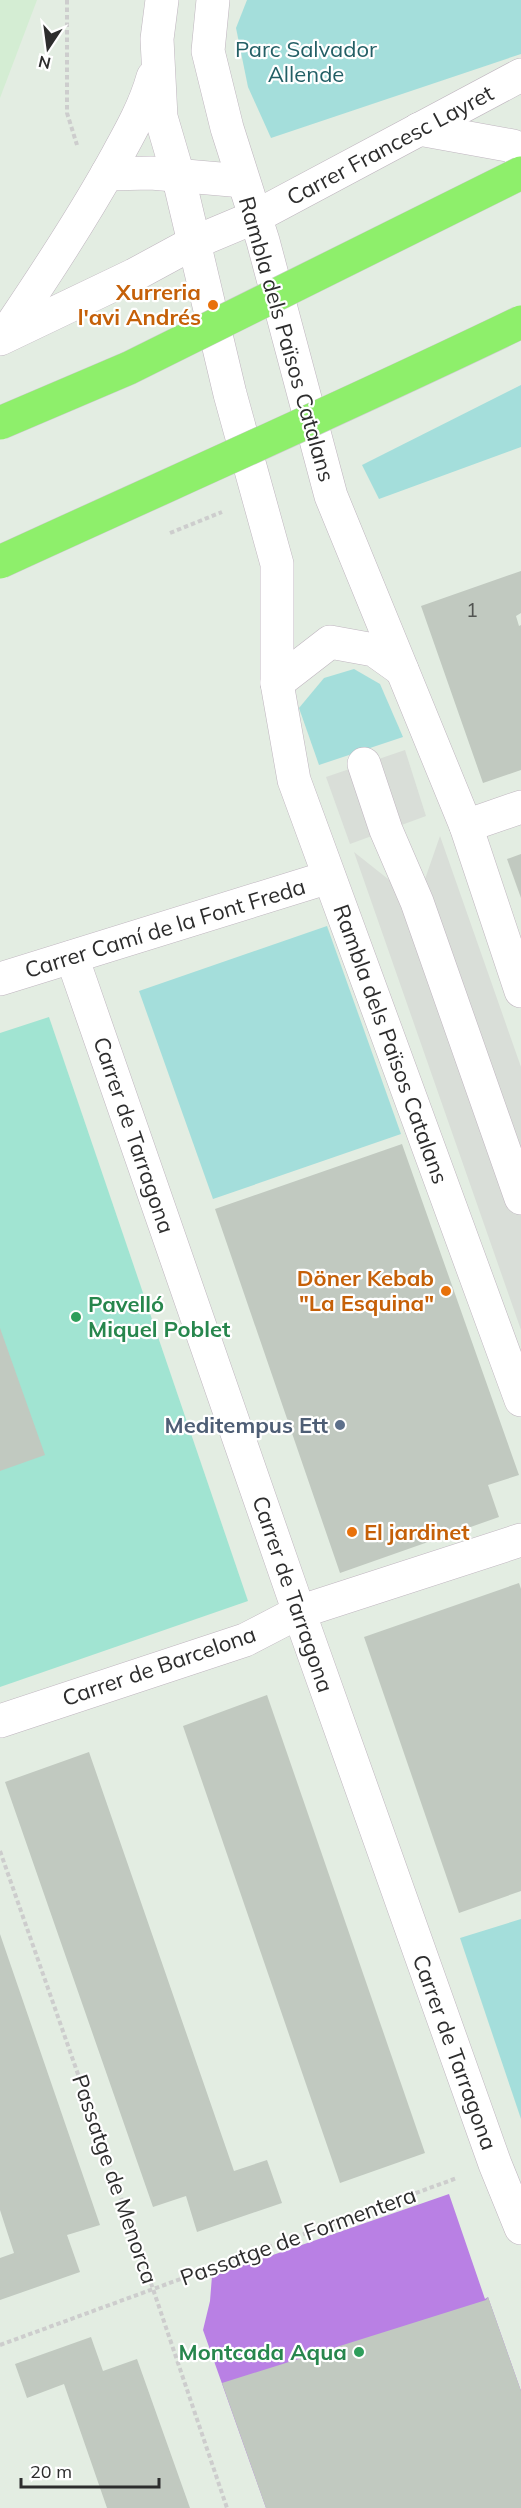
<svg xmlns="http://www.w3.org/2000/svg" width="521" height="2508" viewBox="0 0 521 2508" font-family="Mulish,sans-serif">
  <rect width="100%" height="100%" fill="#e3ede2"/>
  <path fill="#d4edd3" d="M0,0h37l-37,98z"/>
  <g fill="#a4dedb">
    <path d="M247,0h274v54l-250,84 -23,-51 -12,-59z"/>
    <path d="M521,385v62l-142,52 -17,-34z"/>
    <path d="M354,669l26,15 23,53 -84,28 -20,-57 25,-30z"/>
    <path d="M327,926l74,208 -188,65 -74,-208z"/>
    <path d="M521,1919v200l-61,-181z"/>
  </g>
  <path fill="#a1e4d2" d="M49,1017l199,584 -248,86v-654z"/>
  <g fill="#d9ded8">
    <path d="M405,750l21,66 -76,28 -24,-67z"/>
    <path d="M440,836l81,231v263l-167,-478 63,50z"/>
  </g>
  <path fill="#b980e4" d="M449,2194l36,105 3,-2 33,94v117h-255l-63,-178 7,-29 2,-25z"/>
  <g fill="#c1c9c0">
    <path d="M521,571v42l-5,3 3,10 2,-1v145l-38,13 -62,-177z"/>
    <path d="M521,854v44l-14,-39z"/>
    <path d="M402,1144l117,331 -31,10 11,32 -159,56 -125,-364z"/>
    <path d="M0,1328l45,127 -45,16z"/>
    <path d="M519,1583l2,6v302l-62,22 -95,-276z"/>
    <path d="M267,1695l158,458 -85,30 -157,-457z"/>
    <path d="M89,1752l145,419 33,-11 15,43 -85,29 -11,-36 -33,11 -148,-425z"/>
    <path d="M0,1934l100,291 -33,10 13,37 -80,28v-42l14,-5 -14,-43z"/>
    <path d="M488,2297l33,94v117h-255l-44,-125 264,-83z"/>
    <path d="M91,2337l12,34 34,-12 53,149h-83l-43,-124 -37,14 -12,-34z"/>
  </g>
  <g fill="none" stroke-linecap="round" stroke-linejoin="round">
    <defs>
      <g id="street">
        <path d="M162,0l-5,39 4,78 17,58 52,219 47,170v119l17,97 227,620"/>
        <path d="M213,0l-5,51 19,77 36,113 68,255 135,330 55,165"/>
        <path d="M419,129l94,17 8,9"/>
        <path d="M107,174l44,-1 92,8"/>
        <path d="M4,336c38,-56 75,-112 108,-171 16,-29 32,-56 41,-88"/>
        <path d="M0,339l134,-64 59,-32 62,-26 266,-142"/>
        <path d="M277,683l53,-41 44,8 28,20"/>
        <path d="M364,764l22,66 31,72 104,296"/>
        <path d="M466,826l55,-19"/>
        <path d="M72,957l227,655 196,552 26,64"/>
        <path d="M0,979l329,-102"/>
        <path d="M0,1721l245,-81 54,-28 222,-72"/>
      </g>
    </defs>
    <use href="#street" stroke="#bfb5bf" stroke-width="34"/>
    <g stroke="#cdcdcd" stroke-width="4" stroke-dasharray="4.5 3" stroke-linecap="butt">
      <path d="M67,0v113l10,32"/>
      <path d="M170,533l52,-21"/>
      <path d="M0,1851l153,438 74,219"/>
      <path d="M0,2345l457,-167"/>
    </g>
    <use href="#street" stroke="#fff" stroke-width="33"/>
    <defs>
      <g id="highway-bridge">
        <path d="M0,423l129,-55 392,-195"/>
        <path d="M0,562c174,-80 349,-157 521,-240"/>
      </g>
    </defs>
    <use href="#highway-bridge" stroke="#cdcdcd" stroke-width="34" stroke-linecap="butt"/>
    <use href="#highway-bridge" stroke="#8eef6b" stroke-width="33"/>
  </g>
  <g fill="#e8710a" stroke="#fff" stroke-width="2">
    <circle cx="213" cy="305" r="6"/>
    <circle cx="446" cy="1291" r="6"/>
    <circle cx="352" cy="1532" r="6"/>
  </g>
  <g fill="#2e9e5b" stroke="#fff" stroke-width="2">
    <circle cx="76" cy="1317" r="6"/>
    <circle cx="359" cy="2352" r="6"/>
  </g>
  <circle fill="#5c6f8a" stroke="#fff" stroke-width="2" cx="340" cy="1425" r="6"/>
  <g text-anchor="middle" stroke-width="4.5" stroke-linejoin="round" paint-order="stroke">
    <g font-size="20" fill="#525452">
      <text x="472" y="617">1</text>
    </g>
    <g font-size="22" fill="#235f65" stroke="#fff">
      <text x="306" y="57">Parc Salvador<tspan x="306" dy="25">Allende</tspan></text>
    </g>
    <g font-size="22" fill="#2d2d2d" stroke="#fff">
      <text transform="translate(390 145) rotate(-28)" y="8">Carrer Francesc Layret</text>
      <text transform="translate(287 339) rotate(74)" y="8">Rambla dels Països Catalans</text>
      <text transform="translate(165 928) rotate(-17)" y="8">Carrer Camí de la Font Freda</text>
      <text transform="translate(391 1044) rotate(70)" y="8">Rambla dels Països Catalans</text>
      <text transform="translate(134 1135) rotate(71)" y="8">Carrer de Tarragona</text>
      <text transform="translate(293 1594) rotate(71)" y="8">Carrer de Tarragona</text>
      <text transform="translate(159 1666) rotate(-19)" y="8">Carrer de Barcelona</text>
      <text transform="translate(455 2052) rotate(70)" y="8">Carrer de Tarragona</text>
      <text transform="translate(115 2179) rotate(71)" y="8">Passatge de Menorca</text>
      <text transform="translate(298 2236) rotate(-20)" y="8">Passatge de Formentera</text>
    </g>
    <g font-size="22" font-weight="bold" fill="#c56008" stroke="#fff" text-anchor="end">
      <text x="201" y="300">Xurreria<tspan x="201" dy="25">l'avi Andrés</tspan></text>
      <text x="434" y="1286">Döner Kebab<tspan x="434" dy="25">"La Esquina"</tspan></text>
      <text x="364" y="1540" text-anchor="start">El jardinet</text>
    </g>
    <g font-size="22" font-weight="bold" fill="#27864d" stroke="#fff" text-anchor="start">
      <text x="88" y="1312">Pavelló<tspan x="88" dy="25">Miquel Poblet</tspan></text>
      <text x="347" y="2360" text-anchor="end">Montcada Aqua</text>
    </g>
    <g font-size="22" font-weight="bold" fill="#4e5e75" stroke="#fff" text-anchor="end">
      <text x="328" y="1433">Meditempus Ett</text>
    </g>
  </g>
  <g transform="translate(48 48) rotate(193)" stroke="#ffffff" stroke-width="4.5" paint-order="stroke">
  <path d="M0-4.5L10 22L0 15L-10 22Z" fill="#2d2d2d"/>
  <text y="-9" font-size="16" font-weight="bold" text-anchor="middle" fill="#2d2d2d">N</text>
  </g>
  <path d="M21 2478v9h138v-9" fill="none" stroke="#2d2d2d" stroke-width="3"/>
  <text x="30" y="2478" font-size="18" fill="#2d2d2d" stroke="#ffffff" stroke-width="4.5" paint-order="stroke">20 m</text>
</svg>
